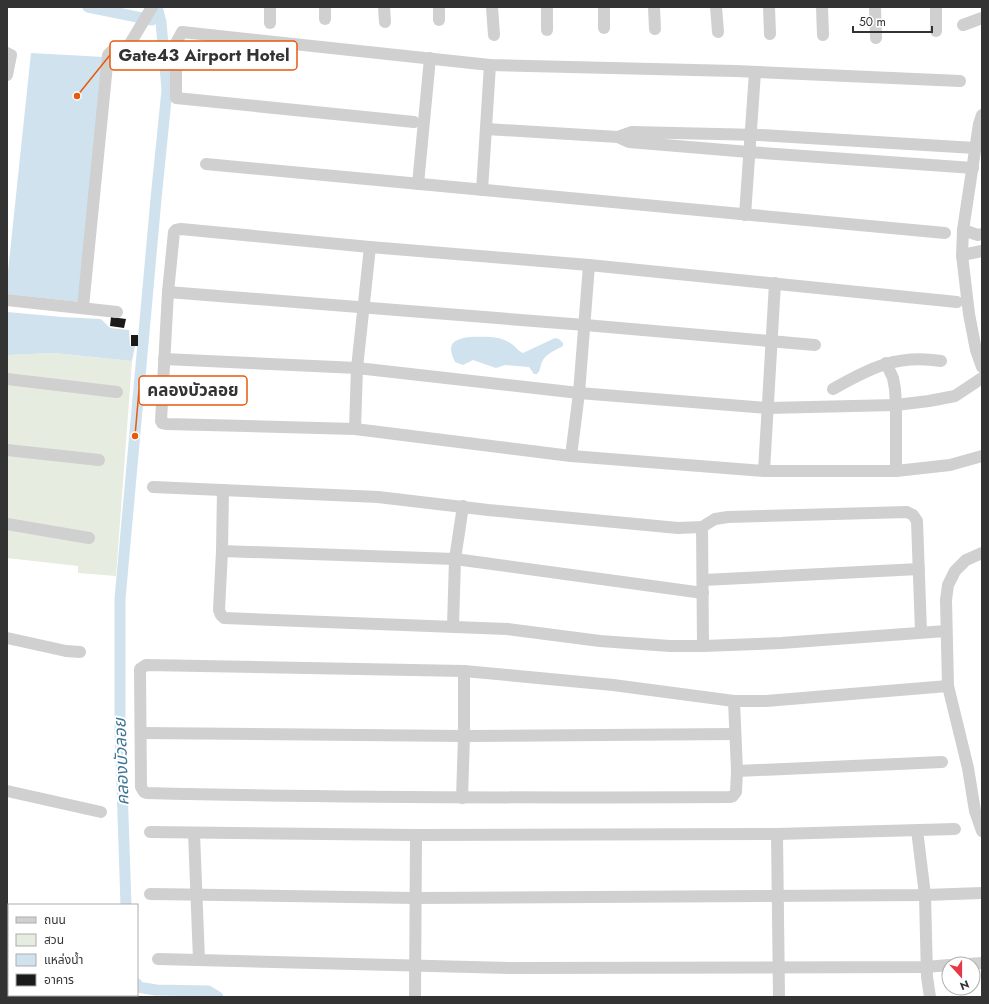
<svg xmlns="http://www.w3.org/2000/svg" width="989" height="1004" viewBox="0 0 989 1004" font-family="Jost,'Noto Sans Thai',sans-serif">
  <rect width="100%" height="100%" fill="#fff"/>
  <path fill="#e6ecdf" d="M54,353l78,8 -16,215 -38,-3v-7l-71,-8v-203z"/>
  <g fill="#cfe2ee">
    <path d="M31,53l73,4 -24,245 -73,-8v-13z"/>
    <path d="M7,312l55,5 39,2 9,9 19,2 1,16h5l-3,15 -78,-8 -47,2z"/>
    <path d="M470,337c15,0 30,-2 43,8 4,3 5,6 10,8l32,-15 4,1 4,4v3c-7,4 -18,8 -21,16 -2,4 -1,8 -5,12h-3l-5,-7 -24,-2 -9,3 -23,-8 -10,5 -8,-3c-9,-18 -2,-23 15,-25z"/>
  </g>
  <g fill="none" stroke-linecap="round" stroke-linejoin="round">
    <g stroke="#cfe2ee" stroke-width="11">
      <path d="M88,7l64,13"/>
      <path d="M126,905l-6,-178v-128l36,-400 11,-109 -6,-68 -4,-15"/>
      <path d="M137,984l1,3 18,3 52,1 10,6"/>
    </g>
  </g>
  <g fill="#1a1a1a">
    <path d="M111,317l15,2 -2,9 -14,-2z"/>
    <rect x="131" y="335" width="7" height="11"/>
  </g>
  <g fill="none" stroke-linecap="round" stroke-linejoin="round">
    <g stroke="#d0d0d0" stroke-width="12">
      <path d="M384,7l1,15"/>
      <path d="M492,7l2,28"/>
      <path d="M547,7v23"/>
      <path d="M604,7v21"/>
      <path d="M654,7l1,22"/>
      <path d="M716,7l2,25"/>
      <path d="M769,7l1,27"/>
      <path d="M822,7l1,28"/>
      <path d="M875,7l1,31"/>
      <path d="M325,19v-12"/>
      <path d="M439,20v-13"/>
      <path d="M270,23v-16"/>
      <path d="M963,25l19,-7"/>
      <path d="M936,31v-24"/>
      <path d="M7,53l4,2 -4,20"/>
      <path d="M982,115l-3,9 -16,106 -1,25 7,59 7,36 6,17"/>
      <path d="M414,122l-238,-24v-55l6,-11 308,33 245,6 225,10"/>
      <path d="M486,129l132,8"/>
      <path d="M206,164l739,69"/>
      <path d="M973,168l-224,-16 -120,-10 -11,-5 14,-5 128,3 215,13"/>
      <path d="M418,184l12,-126"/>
      <path d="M482,190l8,-125"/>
      <path d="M745,215l10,-143"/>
      <path d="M963,230l15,5 4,-1"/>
      <path d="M962,255l20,-4"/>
      <path d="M168,292l417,33 230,20"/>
      <path d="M7,300l110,12"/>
      <path d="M957,302l-368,-37 -219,-18 -189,-18 -5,1 -2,2 -6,60 -7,129 1,2 5,1 188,5 216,27 193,15h132l54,-6 32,-9"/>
      <path d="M83,307l25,-252 4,-4 12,-2 4,-2 24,-40"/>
      <path d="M164,359l193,9 222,25 189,15 128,-3 33,-4 26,-5 27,-18"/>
      <path d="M886,363l7,15 2,11 1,16v66"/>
      <path d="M7,379l110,13"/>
      <path d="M833,389c37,-21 64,-35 108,-28"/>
      <path d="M355,429l2,-61 13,-121"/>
      <path d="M7,450l92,10"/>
      <path d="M571,456l8,-63 10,-128"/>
      <path d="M764,471l11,-188"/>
      <path d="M153,487l225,10 110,13 190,18 24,-1 13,-8 13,-2 179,-5 6,3 4,6 4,111"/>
      <path d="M223,490l-1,61 -3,59 2,5 3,3 283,11 93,12 70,5h33l78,-3 165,-12"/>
      <path d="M7,524l82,14"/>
      <path d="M702,527l1,119"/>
      <path d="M222,551l233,8 248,34"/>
      <path d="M982,553l-16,7 -11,11 -7,14 -2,15 2,86 20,82 7,43 7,20"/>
      <path d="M703,580l216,-11"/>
      <path d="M453,626l2,-67 8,-53"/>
      <path d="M7,638l59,13 14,1"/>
      <path d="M734,701l3,70 -1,21 -3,4 -3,1c-195,1 -389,1 -583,-4l-3,-1 -3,-5 -1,-118 6,-4 318,6 149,14 121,16h32l182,-15"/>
      <path d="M141,733l323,3 271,-2"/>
      <path d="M737,771l205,-9"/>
      <path d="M7,791l94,21"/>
      <path d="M462,798l2,-62v-65"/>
      <path d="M917,830l8,65 2,82 3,20"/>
      <path d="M150,832l266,3 361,-1 178,-5"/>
      <path d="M194,833l5,127"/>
      <path d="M777,834l2,163"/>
      <path d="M150,894l266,4 509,-3 57,-2"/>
      <path d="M7,944h2"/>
      <path d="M158,959l352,9 416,-1 23,-2"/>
      <path d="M968,964l14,-1"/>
      <path d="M415,997l1,-162"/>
    </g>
  </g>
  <g text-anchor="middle" stroke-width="4" stroke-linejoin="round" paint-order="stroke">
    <g font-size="17" font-style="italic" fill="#3f7597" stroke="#fff">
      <text transform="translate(121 762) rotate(-92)" y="6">คลองบัวลอย</text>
    </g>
  </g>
  <path fill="none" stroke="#e8590c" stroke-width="1.5" d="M77 96L110 55M135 436L139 390"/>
  <g fill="#e8590c" stroke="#fff" stroke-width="1.5">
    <circle cx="77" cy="96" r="4"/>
    <circle cx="135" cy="436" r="4"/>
  </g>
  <g fill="#fff" stroke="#e8590c" stroke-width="1.5">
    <rect x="110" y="41" width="187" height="29" rx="4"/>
    <rect x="139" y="376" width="108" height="29" rx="4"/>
  </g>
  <g font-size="17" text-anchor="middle" font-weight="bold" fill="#333">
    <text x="204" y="61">Gate43 Airport Hotel</text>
    <text x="193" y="396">คลองบัวลอย</text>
  </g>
  <rect width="989" height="1004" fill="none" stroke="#333333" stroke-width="16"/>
  <rect x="8" y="904" width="130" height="92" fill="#ffffff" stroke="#adadad"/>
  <rect x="16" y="917" width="20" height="6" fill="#d0d0d0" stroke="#adadad"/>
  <text x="44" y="924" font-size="12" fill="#333333">ถนน</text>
  <rect x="16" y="934" width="20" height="12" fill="#e6ecdf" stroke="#adadad"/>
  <text x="44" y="944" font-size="12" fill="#333333">สวน</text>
  <rect x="16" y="954" width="20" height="12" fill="#cfe2ee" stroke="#adadad"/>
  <text x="44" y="964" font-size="12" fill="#333333">แหล่งน้ำ</text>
  <rect x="16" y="974" width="20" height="12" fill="#1a1a1a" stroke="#adadad"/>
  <text x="44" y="984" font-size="12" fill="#333333">อาคาร</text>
  <g transform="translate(961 976) rotate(159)"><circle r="19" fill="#ffffff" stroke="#adadad"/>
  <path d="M0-3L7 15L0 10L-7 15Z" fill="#e63946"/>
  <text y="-6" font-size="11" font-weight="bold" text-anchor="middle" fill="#333333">N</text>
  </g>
  <path d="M853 26v6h79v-6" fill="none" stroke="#333333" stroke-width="2"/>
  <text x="859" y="26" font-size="12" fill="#333333" stroke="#ffffff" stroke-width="3" paint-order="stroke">50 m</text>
</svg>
